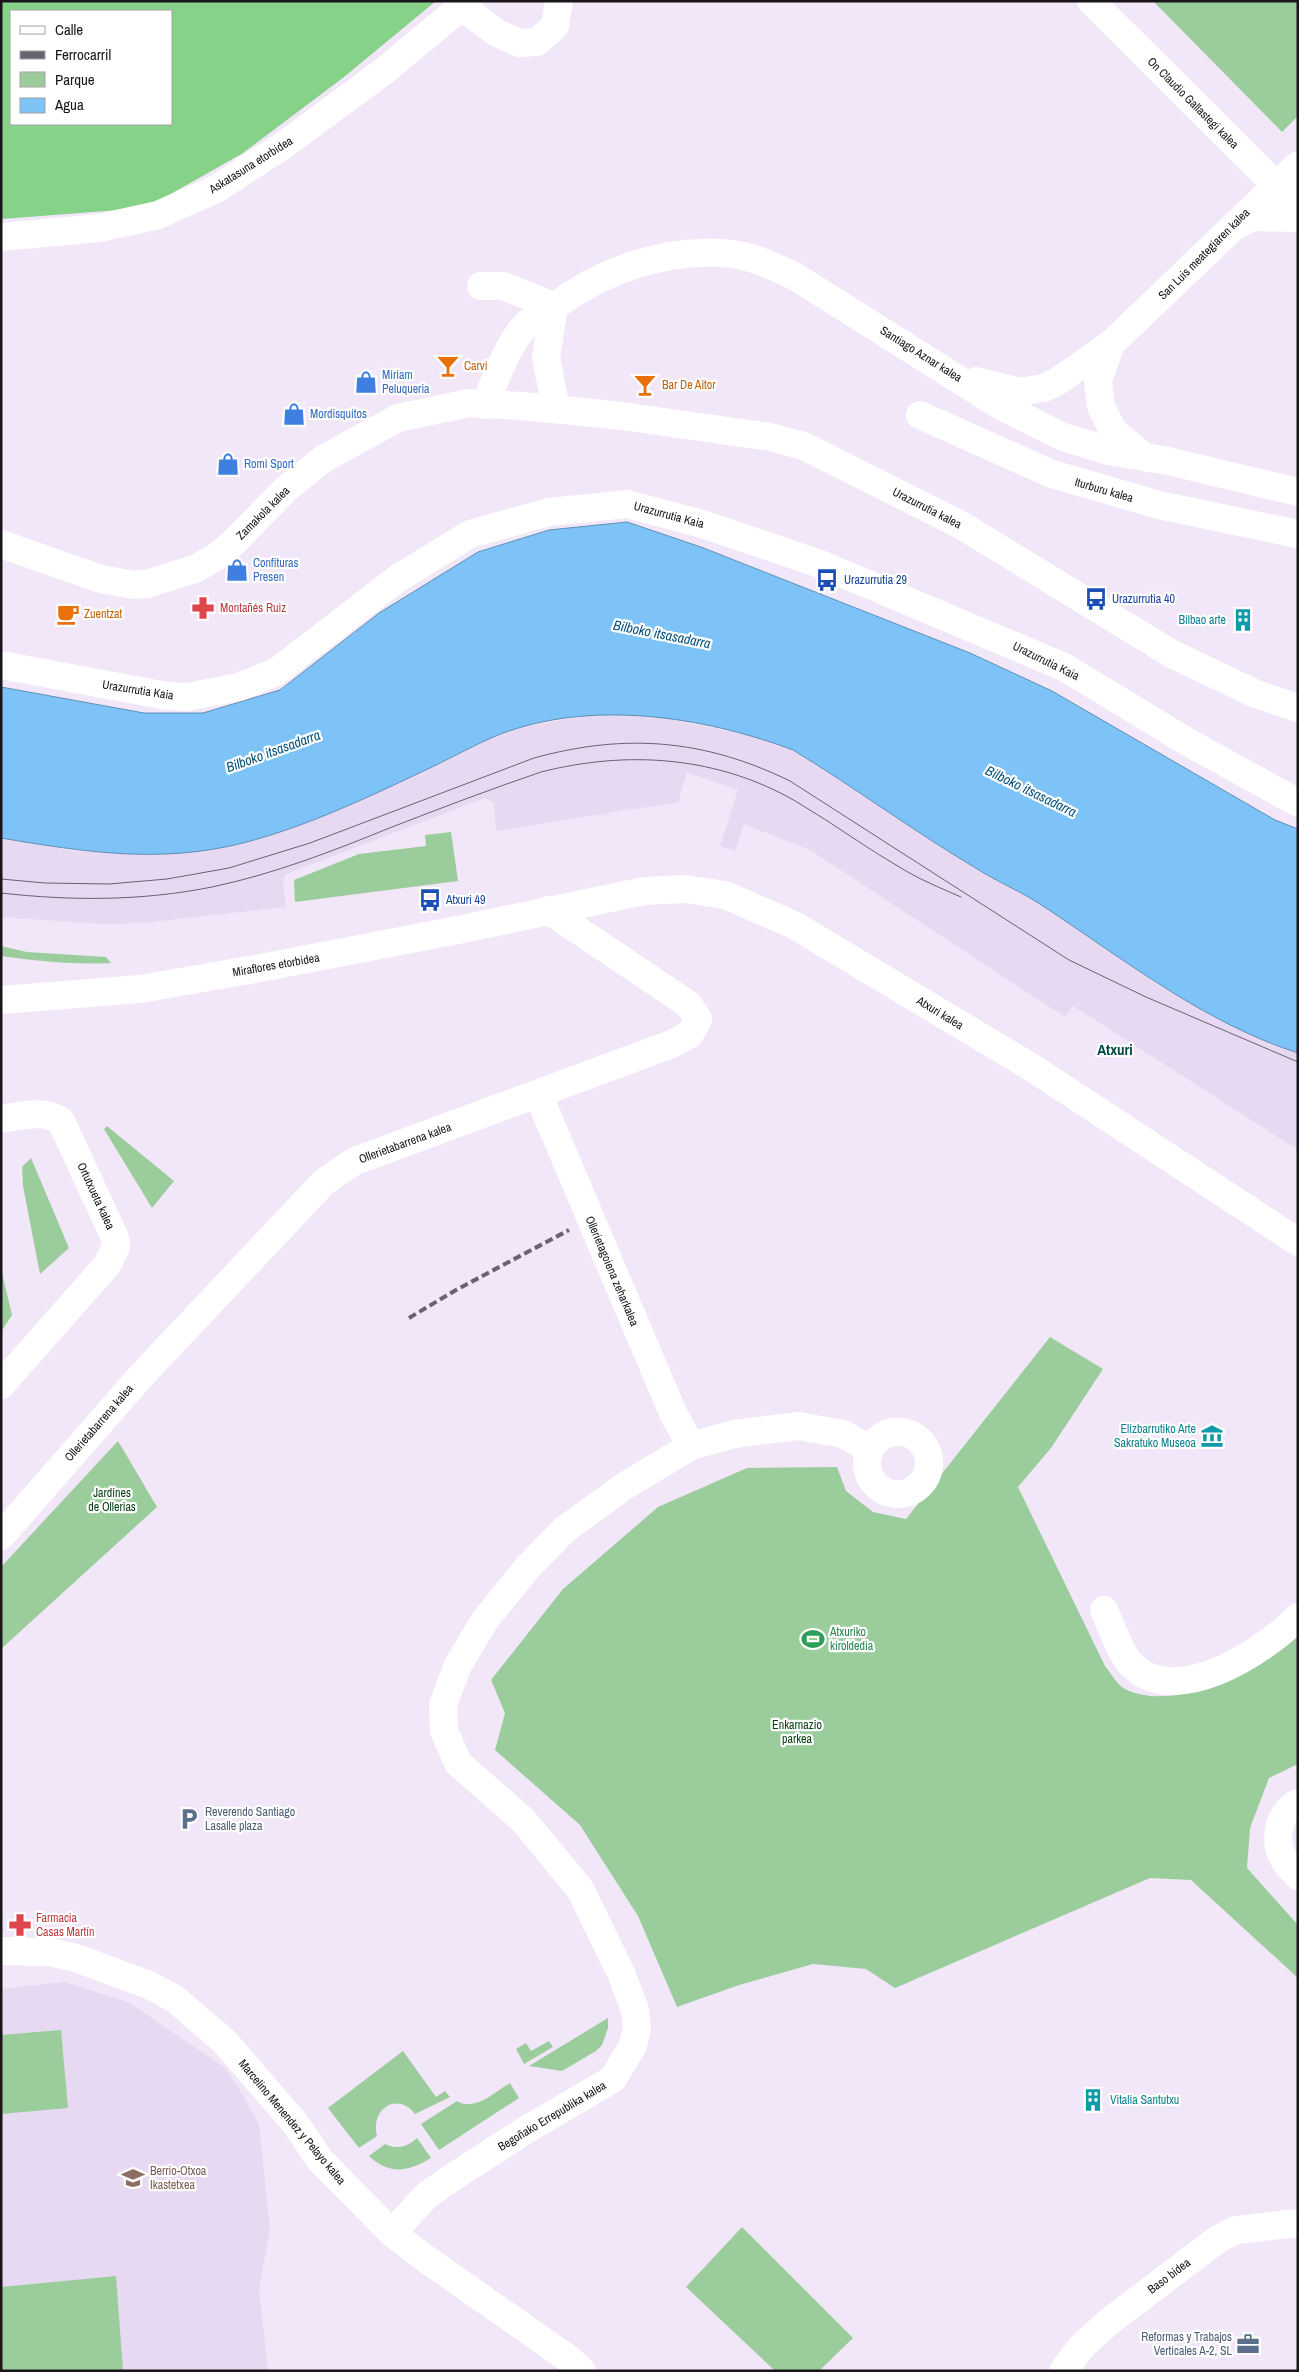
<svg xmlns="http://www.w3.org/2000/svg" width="1299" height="2372" viewBox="0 0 1299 2372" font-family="'Archivo Narrow',sans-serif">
  <rect width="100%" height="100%" fill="#f1e7f8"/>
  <g fill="#e6d9f1">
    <path d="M591,715h44l34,4 93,19 31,12 181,117 70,39 112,78 79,42 41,20 22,7v97l-225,-144 -8,11 -255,-167 -66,-26 -9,27 -15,-5 18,-56 -51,-18 -9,30 -182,29 -2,-28 -9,-5 -199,76 -3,6 3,27 -144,16 -40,1 -101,-7v-79l73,13 81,4 40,-3 47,-8 42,-13 101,-42 112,-54 29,-9z"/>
    <path d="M64,1982l64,20 96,65 13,18 22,40 11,105 -11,58 9,83h-267v-382z"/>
  </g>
  <g fill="#9bcd9c">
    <path d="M1153,1h145v115l-16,16z"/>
    <path d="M451,832l7,49 -163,21 -1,-22 65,-26 67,-8 -1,-11z"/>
    <path d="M1,946l26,6 79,5 5,6c-37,2 -73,-2 -110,-7z"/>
    <path d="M107,1126l67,55 -22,27 -48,-79z"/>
    <path d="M31,1158l38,90 -29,26 -17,-88 -1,-19z"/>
    <path d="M1,1269l11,46 -11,17z"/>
    <path d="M1050,1337l53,32 -52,79 -33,39 87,179c6,7 12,19 20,23 50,25 136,-19 173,-54v129l-29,14 -19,50 -3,40 51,57v53l-107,-98 -41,-2 -255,110 -29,-19 -53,-5 -74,21 -62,22 -39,-91 -58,-91 -85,-75 10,-37 -14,-33 72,-91 95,-82 89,-39 90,-1 9,24 27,21 33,7z"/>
    <path d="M118,1441l39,66 -156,142v-82z"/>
    <path d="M608,2018v10l-6,17 -6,6 -34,20 -33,-5z"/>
    <path d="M61,2030l7,78 -67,6v-79z"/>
    <path d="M549,2041l4,6 -29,17 -8,-15 10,-6 5,8z"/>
    <path d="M403,2051l33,46 9,-6 5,6 -35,17c-16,-22 -45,-7 -38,22l-18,12 -31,-40z"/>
    <path d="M510,2083l9,15 -80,52 -18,-26 36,-23c17,11 38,-9 53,-18z"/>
    <path d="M417,2138l14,20c-23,14 -42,17 -62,-2l16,-12c12,6 22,3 32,-6z"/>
    <path d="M742,2227l111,111 -34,33h-44l-89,-84z"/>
    <path d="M116,2276l7,95h-122v-84z"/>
  </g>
  <path fill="#85d288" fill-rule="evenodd" d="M1,1h435l-92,76 -101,76 -97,55 -145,11zM11,11h160v113h-160z"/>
  <path fill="#7dc3f7" stroke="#5f8fb5" d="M627,522l74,25 269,106 82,38 223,129 23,9v224c-93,-30 -172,-92 -252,-145 -23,-16 -49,-26 -72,-41 -62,-37 -120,-80 -181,-117 -91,-34 -203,-51 -295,-15 -22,9 -43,21 -64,31 -61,29 -125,60 -191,77 -83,21 -159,9 -242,-5v-151l143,26h59l77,-23 99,-77 99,-61 71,-22z"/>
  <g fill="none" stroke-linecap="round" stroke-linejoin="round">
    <g stroke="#fff" stroke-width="28">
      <path d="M1091,1l184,183 23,18"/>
      <path d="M462,7l35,26 22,10 18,-1 18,-16 4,-25"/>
      <path d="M1234,226l19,-9 45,1"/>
      <path d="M1,237l98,-9 59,-13 58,-26 68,-44 100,-74 84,-70"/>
      <path d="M481,286h22l51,20"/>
      <path d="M554,306l-8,51 10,52"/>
      <path d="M1111,344l-13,36 3,26 12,25 33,27"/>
      <path d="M976,381l44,11 24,-4 14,-7 53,-37 187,-179"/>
      <path d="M485,405c9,-23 25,-67 44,-83 8,-6 18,-10 26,-16 49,-37 115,-59 177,-52 23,3 43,13 64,23l203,128 64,32 46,14 59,10 130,31"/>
      <path d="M920,415l132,59 107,31 139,29"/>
      <path d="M1,544l100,35 33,6 12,-1 49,-15 21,-12 17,-14 53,-54 37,-30 75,-41 71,-15 54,3 99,10 148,21 34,9 157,79 211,129 84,40 42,14"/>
      <path d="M1,665l166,31 20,1 52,-10 37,-15 121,-93 73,-45 79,-22 78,-8 75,20 118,40 244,103 122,74 112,62"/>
      <path d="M1,1000l139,-11 115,-20 203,-39 186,-39 41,-2 40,6 69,30 237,142 267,175"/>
      <path d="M538,1094l135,319 18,33"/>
      <path d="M1,1119c20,-3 43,-10 60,2l54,117 1,8 -9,19 -106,120"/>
      <circle cx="898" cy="1463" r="31"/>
      <path d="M1,1536l140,-160 183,-194 31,-21 317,-117 18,-10 8,-15 -10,-15 -140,-94"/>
      <path d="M1104,1610c7,15 15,40 25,52 43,50 135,-10 169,-45"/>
      <path d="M1298,1803c-21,10 -25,40 -13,58 3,5 9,10 13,15"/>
      <path d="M1,1951l49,1 26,6 73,27 26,14 50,43 70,81 25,37 72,73 34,26 143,100 13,12"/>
      <path d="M392,2233l35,-38 23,-16 79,-51 84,-49 20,-34 4,-17 -2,-18 -14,-37 -41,-84 -57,-69 -65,-57 -14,-32 -1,-27 15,-39 27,-45 43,-53 36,-37 59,-43 68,-41 43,-12 64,-8 45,8 27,15"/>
      <path d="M1063,2371l19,-25 28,-25 108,-82 18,-9 62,-7"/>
    </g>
    <g stroke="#69636d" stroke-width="1">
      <path d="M1,879l44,4 64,1 58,-5 62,-11 81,-25 224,-85c91,-25 170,-19 256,23l279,179 77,37 152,65"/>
      <path d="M1,893c71,8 141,8 211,-6 62,-13 121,-36 180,-60 49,-19 99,-38 149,-55 87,-22 177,-16 256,30 37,22 72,48 109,69 17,10 37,18 55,26"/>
    </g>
    <path stroke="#69636d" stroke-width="4" stroke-dasharray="8 4" stroke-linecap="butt" d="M409,1318l47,-28 113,-60"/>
  </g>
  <defs>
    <symbol id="bar-bare" viewBox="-9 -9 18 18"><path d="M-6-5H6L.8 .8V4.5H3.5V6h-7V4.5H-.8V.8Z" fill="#e8710a" stroke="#fff" stroke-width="2.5" paint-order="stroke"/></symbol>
    <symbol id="shop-bare" viewBox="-9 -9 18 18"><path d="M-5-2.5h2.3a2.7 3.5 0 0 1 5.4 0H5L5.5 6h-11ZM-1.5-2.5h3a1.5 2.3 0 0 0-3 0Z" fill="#3f7fe0" stroke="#fff" stroke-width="2.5" paint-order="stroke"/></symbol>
    <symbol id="bus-bare" viewBox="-9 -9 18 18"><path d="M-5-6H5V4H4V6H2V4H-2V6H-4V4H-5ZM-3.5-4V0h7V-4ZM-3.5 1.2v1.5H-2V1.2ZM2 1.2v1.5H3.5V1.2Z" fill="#1a4fb4" stroke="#fff" stroke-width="2.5" paint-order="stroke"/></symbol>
    <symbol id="pharmacy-bare" viewBox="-9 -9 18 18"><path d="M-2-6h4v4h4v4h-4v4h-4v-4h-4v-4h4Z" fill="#e0444e" stroke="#fff" stroke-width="2.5" paint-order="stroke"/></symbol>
    <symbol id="cafe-bare" viewBox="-9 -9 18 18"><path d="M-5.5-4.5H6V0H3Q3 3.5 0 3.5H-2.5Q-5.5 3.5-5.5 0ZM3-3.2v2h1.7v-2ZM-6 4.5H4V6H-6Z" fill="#e8710a" stroke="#fff" stroke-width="2.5" paint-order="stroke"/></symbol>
    <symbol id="building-bare" viewBox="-9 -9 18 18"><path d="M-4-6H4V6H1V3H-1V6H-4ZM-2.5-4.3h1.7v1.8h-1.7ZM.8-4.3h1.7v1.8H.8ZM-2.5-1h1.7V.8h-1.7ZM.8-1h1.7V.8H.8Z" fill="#0f9aa8" stroke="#fff" stroke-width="2.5" paint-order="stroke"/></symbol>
    <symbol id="museum-bare" viewBox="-9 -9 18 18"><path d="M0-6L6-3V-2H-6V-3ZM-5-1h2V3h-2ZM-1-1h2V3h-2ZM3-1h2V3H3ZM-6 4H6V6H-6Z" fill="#0f9aa8" stroke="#fff" stroke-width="2.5" paint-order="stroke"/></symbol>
    <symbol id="stadium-bare" viewBox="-9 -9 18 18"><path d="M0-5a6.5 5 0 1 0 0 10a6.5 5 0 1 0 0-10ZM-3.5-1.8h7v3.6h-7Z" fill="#2e9e5b" stroke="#fff" stroke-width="2.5" paint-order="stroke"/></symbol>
    <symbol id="parking-bare" viewBox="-9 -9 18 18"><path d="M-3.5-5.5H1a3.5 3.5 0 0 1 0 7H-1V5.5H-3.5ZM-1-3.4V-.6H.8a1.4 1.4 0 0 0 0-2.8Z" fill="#5c6f8a" stroke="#fff" stroke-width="2.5" paint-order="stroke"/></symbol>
    <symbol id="school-bare" viewBox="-9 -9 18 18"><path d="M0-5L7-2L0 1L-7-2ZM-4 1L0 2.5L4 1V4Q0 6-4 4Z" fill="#8d6e63" stroke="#fff" stroke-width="2.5" paint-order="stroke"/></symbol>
    <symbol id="office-bare" viewBox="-9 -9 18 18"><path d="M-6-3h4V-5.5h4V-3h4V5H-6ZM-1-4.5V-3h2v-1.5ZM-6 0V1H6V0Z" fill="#5c6f8a" stroke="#fff" stroke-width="2.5" paint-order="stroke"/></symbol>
  </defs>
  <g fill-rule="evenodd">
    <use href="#bar-bare" x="432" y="350" width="32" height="32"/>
    <use href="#shop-bare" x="350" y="366" width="32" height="32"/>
    <use href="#bar-bare" x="629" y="369" width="32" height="32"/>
    <use href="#shop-bare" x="278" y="398" width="32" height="32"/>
    <use href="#shop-bare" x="212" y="448" width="32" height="32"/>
    <use href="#shop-bare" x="221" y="554" width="32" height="32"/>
    <use href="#bus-bare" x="811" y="564" width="32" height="32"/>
    <use href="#bus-bare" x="1080" y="583" width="32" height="32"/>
    <use href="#pharmacy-bare" x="187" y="592" width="32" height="32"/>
    <use href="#cafe-bare" x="52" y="598" width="32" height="32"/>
    <use href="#building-bare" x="1227" y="604" width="32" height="32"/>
    <use href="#bus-bare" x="414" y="884" width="32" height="32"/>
    <use href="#museum-bare" x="1196" y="1420" width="32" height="32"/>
    <use href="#stadium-bare" x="797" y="1623" width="32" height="32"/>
    <use href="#parking-bare" x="173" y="1803" width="32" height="32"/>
    <use href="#pharmacy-bare" x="4" y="1909" width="32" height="32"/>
    <use href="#building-bare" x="1077" y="2084" width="32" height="32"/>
    <use href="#school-bare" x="117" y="2162" width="32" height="32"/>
    <use href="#office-bare" x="1232" y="2328" width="32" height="32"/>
  </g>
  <g text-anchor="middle" stroke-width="4.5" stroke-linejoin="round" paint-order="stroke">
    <g font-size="12" fill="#19151b" stroke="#fff">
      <text transform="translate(1193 103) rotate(45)" y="4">On Claudio Gallastegi kalea</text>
      <text transform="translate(251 165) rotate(-32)" y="4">Askatasuna etorbidea</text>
      <text transform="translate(1204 254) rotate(-45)" y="4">San Luis meategiaren kalea</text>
      <text transform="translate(921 354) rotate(32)" y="4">Santiago Aznar kalea</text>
      <text transform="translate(1104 490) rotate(16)" y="4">Iturburu kalea</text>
      <text transform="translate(927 508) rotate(27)" y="4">Urazurrutia kalea</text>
      <text transform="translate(263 513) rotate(-45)" y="4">Zamakola kalea</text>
      <text transform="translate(669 515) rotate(15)" y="4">Urazurrutia Kaia</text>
      <text transform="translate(1046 661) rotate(26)" y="4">Urazurrutia Kaia</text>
      <text transform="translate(138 690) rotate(9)" y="4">Urazurrutia Kaia</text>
      <text transform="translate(276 965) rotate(-10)" y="4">Miraflores etorbidea</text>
      <text transform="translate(940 1013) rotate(31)" y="4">Atxuri kalea</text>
      <text transform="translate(405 1143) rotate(-20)" y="4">Ollerietabarrena kalea</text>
      <text transform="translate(96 1196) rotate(65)" y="4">Ortutxueta kalea</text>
      <text transform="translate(612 1271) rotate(67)" y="4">Ollerietagoiena zeharkalea</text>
      <text transform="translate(99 1423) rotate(-49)" y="4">Ollerietabarrena kalea</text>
      <text transform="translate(552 2116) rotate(-31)" y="4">Begoñako Errepublika kalea</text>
      <text transform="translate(292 2122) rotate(50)" y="4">Marcelino Menendez y Pelayo kalea</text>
      <text transform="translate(1169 2276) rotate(-37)" y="4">Baso bidea</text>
    </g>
    <g font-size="12" fill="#c56008" stroke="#fff" text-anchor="start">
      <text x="464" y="370">Carvi</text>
      <text x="662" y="389">Bar De Aitor</text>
      <text x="84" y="618">Zuentzat</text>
    </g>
    <g font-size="12" fill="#366cbe" stroke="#fff" text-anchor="start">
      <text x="382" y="379">Miriam<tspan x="382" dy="14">Peluqueria</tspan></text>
      <text x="310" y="418">Mordisquitos</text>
      <text x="244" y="468">Romi Sport</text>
      <text x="253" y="567">Confituras<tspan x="253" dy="14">Presen</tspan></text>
    </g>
    <g font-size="12" fill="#164399" stroke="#fff" text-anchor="start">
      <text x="844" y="584">Urazurrutia 29</text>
      <text x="1112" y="603">Urazurrutia 40</text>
      <text x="446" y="904">Atxuri 49</text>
    </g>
    <g font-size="12" fill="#be3a42" stroke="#fff" text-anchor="start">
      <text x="220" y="612">Montañés Ruiz</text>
      <text x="36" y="1922">Farmacia<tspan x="36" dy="14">Casas Martín</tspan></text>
    </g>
    <g font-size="12" fill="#0d838f" stroke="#fff" text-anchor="end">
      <text x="1226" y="624">Bilbao arte</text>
      <text x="1196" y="1433">Elizbarrutiko Arte<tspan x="1196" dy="14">Sakratuko Museoa</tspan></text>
      <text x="1110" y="2104" text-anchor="start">Vitalia Santutxu</text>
    </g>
    <g font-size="12" fill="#094212" stroke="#fff">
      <text x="112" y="1497">Jardines<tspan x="112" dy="14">de Ollerias</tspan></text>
      <text x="797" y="1729">Enkarnazio<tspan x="797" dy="14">parkea</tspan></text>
    </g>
    <g font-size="12" fill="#27864d" stroke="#fff" text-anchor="start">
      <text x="830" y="1636">Atxuriko<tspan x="830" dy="14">kiroldedia</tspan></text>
    </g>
    <g font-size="12" fill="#4e5e75" stroke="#fff" text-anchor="start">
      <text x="205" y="1816">Reverendo Santiago<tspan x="205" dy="14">Lasalle plaza</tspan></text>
      <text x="1232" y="2341" text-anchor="end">Reformas y Trabajos<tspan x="1232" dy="14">Verticales A-2, SL</tspan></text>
    </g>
    <g font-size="12" fill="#785e54" stroke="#fff" text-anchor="start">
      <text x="150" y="2175">Berrio-Otxoa<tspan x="150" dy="14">Ikastetxea</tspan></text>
    </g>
    <g font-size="14" font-style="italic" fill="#06517b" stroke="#fff">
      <text transform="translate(662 634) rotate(11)" y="5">Bilboko itsasadarra</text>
      <text transform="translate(273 751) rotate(-20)" y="5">Bilboko itsasadarra</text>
      <text transform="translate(1031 791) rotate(26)" y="5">Bilboko itsasadarra</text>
    </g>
    <g font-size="15" font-weight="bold" fill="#004445" stroke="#fff">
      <text x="1115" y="1055">Atxuri</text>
    </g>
  </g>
  <rect width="1299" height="2372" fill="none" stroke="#19151b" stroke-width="5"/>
  <rect x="10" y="10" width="162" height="115" fill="#ffffff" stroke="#a3a1a4"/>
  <rect x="20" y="26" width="25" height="8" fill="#ffffff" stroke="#a3a1a4"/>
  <text x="55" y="35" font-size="15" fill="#19151b">Calle</text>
  <rect x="20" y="51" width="25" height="8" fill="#69636d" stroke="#a3a1a4"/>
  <text x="55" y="60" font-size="15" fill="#19151b">Ferrocarril</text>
  <rect x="20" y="72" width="25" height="15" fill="#9bcd9c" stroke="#a3a1a4"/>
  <text x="55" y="85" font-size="15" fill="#19151b">Parque</text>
  <rect x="20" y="98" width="25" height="15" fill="#7dc3f7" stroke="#a3a1a4"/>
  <text x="55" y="110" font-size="15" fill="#19151b">Agua</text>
</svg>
